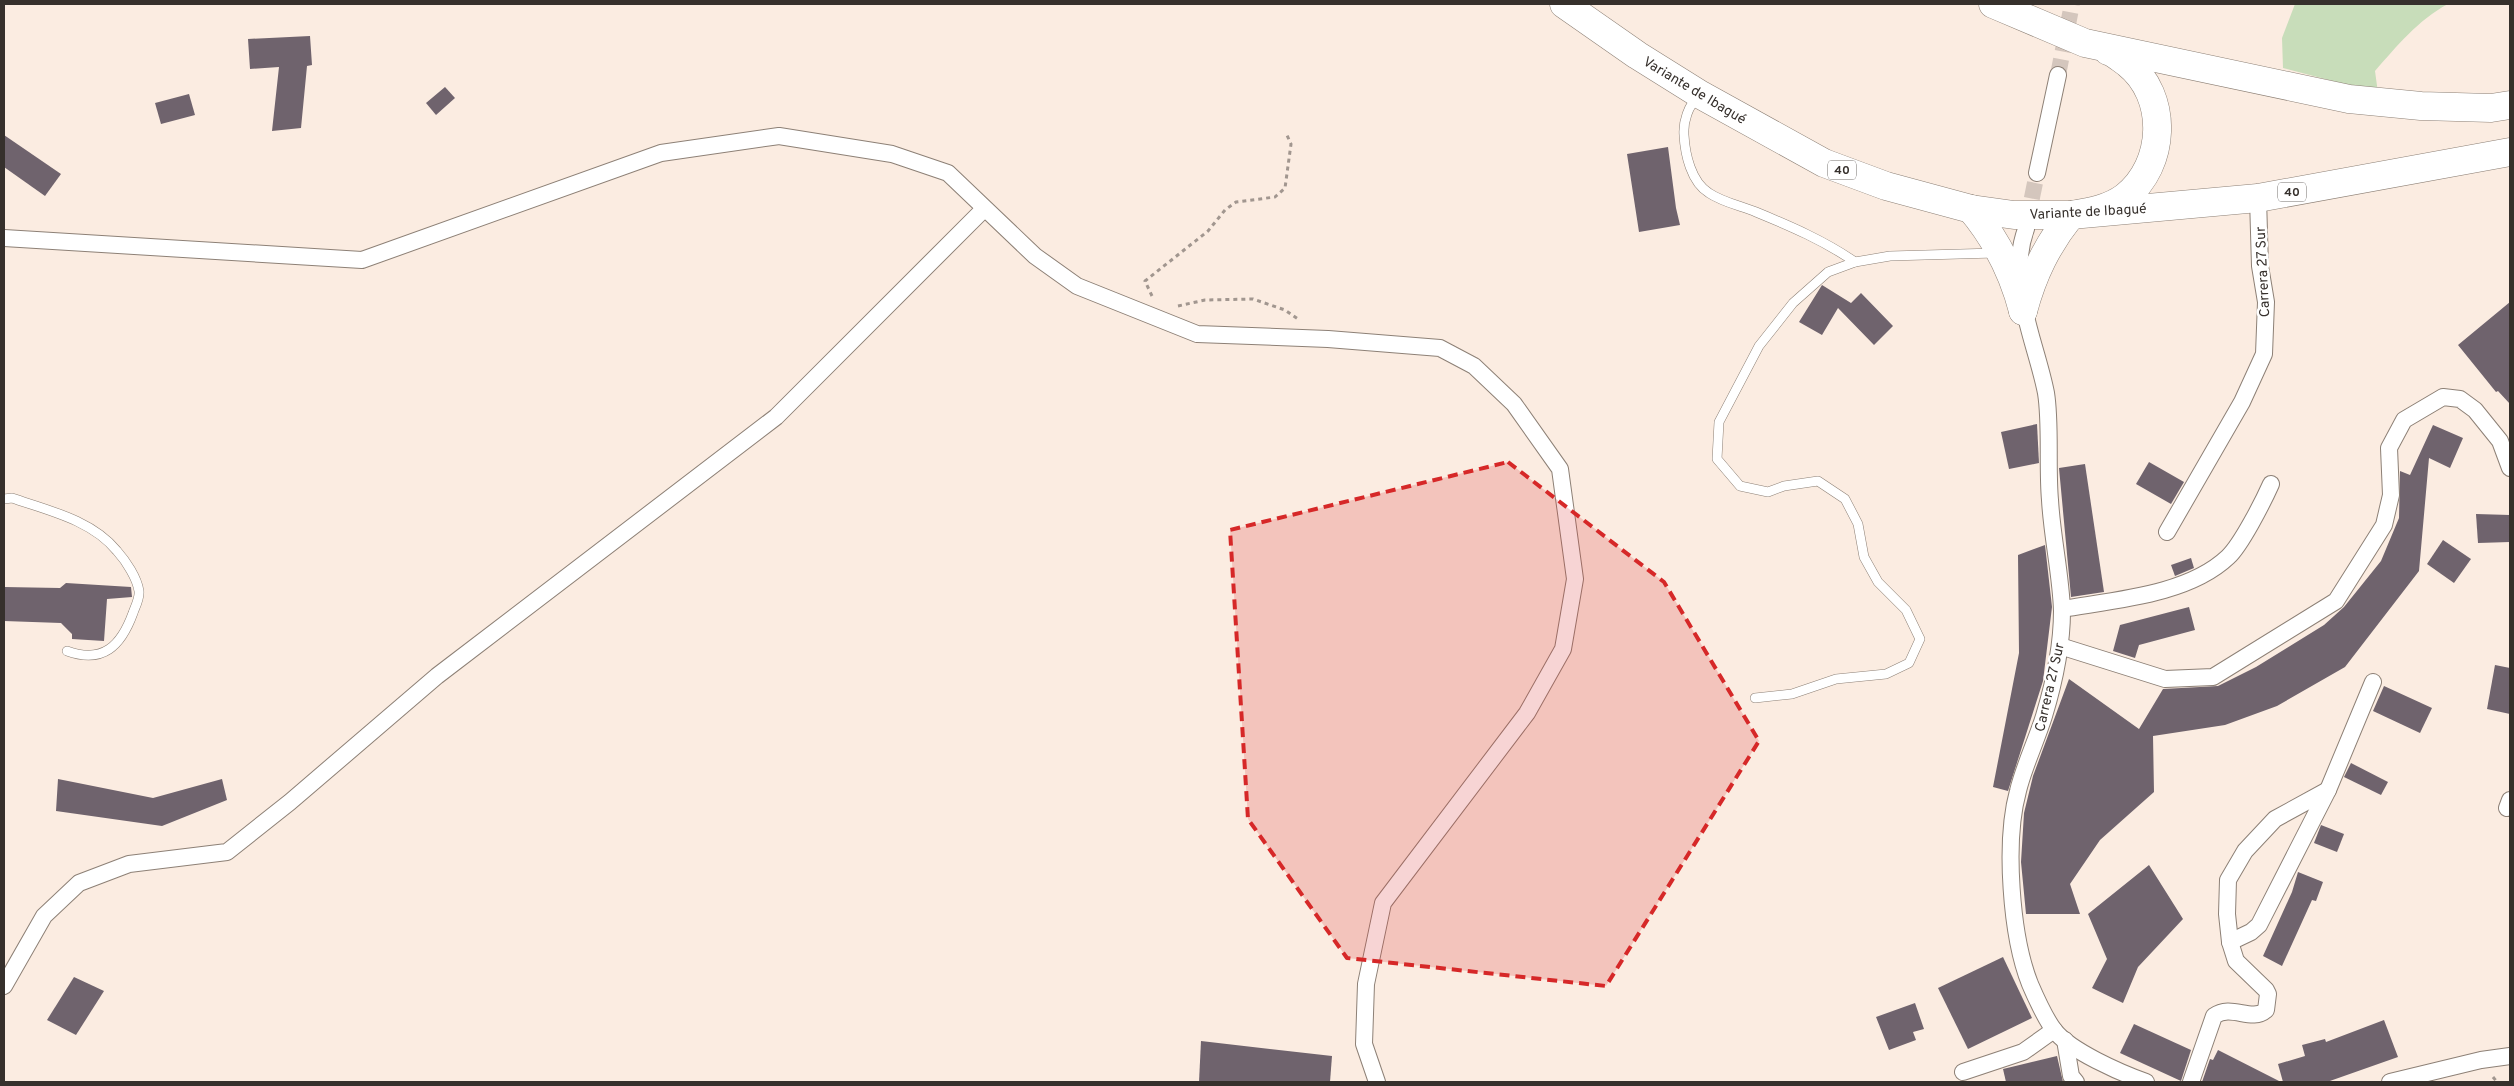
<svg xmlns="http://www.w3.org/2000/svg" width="2514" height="1086" viewBox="0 0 2514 1086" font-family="Overpass,sans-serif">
  <rect width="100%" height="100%" fill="#fbece1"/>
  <path fill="#c8ddba" d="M2295,4h153c-30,16 -51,42 -73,67l3,22 -95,-25 -1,-30z"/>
  <g fill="#6f636d">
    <path d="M310,36l2,29 -5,1 -6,62 -29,3 7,-64 -29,2 -2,-30z"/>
    <path d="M445,87l10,11 -19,17 -10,-12z"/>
    <path d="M189,94l6,21 -34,9 -6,-21z"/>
    <path d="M4,135l57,39 -16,22 -41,-29z"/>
    <path d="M1668,147l8,61 4,17 -41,7 -12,-78z"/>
    <path d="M1822,285l29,18 10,-10 32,33 -19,19 -36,-37 -16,27 -23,-13z"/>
    <path d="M2510,302v102l-12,-13 -2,1 -38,-47z"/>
    <path d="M2037,424l2,39 -30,6 -8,-37z"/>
    <path d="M2433,425l30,13 -13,30 -21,-10 -10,113 -74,96 -68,39 -52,19 -72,11 1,56 -54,48 -30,44 10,30h-54l-5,-52 3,-49 9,-37 36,-97 70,50 24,-40 55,-3 38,-19 68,-42 20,-18 37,-46 18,-43 1,-47 10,4z"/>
    <path d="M2149,462l35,20 -13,22 -35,-20z"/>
    <path d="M2085,464l19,128 -33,5 -12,-129z"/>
    <path d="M2476,514l34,1v27l-32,1z"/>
    <path d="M2443,540l28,19 -17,24 -27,-19z"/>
    <path d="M2045,545l7,62 -9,74 -35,110 -15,-4 26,-134 -1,-98z"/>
    <path d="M2191,558l3,10 -19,8 -4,-11z"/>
    <path d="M66,583l65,4 1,10 -25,2 -3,42 -32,-2v-5l-11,-11 -57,-2v-34l56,1z"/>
    <path d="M2189,607l6,23 -56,15 -4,13 -22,-7 7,-26z"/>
    <path d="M2495,665l15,3v46l-23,-5z"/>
    <path d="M2384,686l48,22 -12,25 -47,-22z"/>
    <path d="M2351,763l37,19 -7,13 -37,-18z"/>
    <path d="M58,779l95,19 69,-19 5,21 -65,26 -106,-15z"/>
    <path d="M2321,825l23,9 -7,18 -23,-9z"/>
    <path d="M2149,865l34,54 -45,48 -15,36 -31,-15 15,-29 -19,-45z"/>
    <path d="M2298,872l25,10 -7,19 -4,-1 -30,66 -19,-10 29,-64z"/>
    <path d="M2003,957l29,61 -64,31 -30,-61z"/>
    <path d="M74,977l30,14 -28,44 -29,-15z"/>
    <path d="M1915,1003l9,26 -11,3 3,8 -27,10 -13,-33z"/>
    <path d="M2384,1020l14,37 -71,25h-44l-5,-18 27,-8 -3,-11 23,-6 1,3z"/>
    <path d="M2134,1024l57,26 -10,31 -61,-28z"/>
    <path d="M1201,1041l131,15 -2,26h-131z"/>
    <path d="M2218,1050l63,32h-79l8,-23 3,1z"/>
    <path d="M2057,1056l6,26h-57l-3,-13z"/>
  </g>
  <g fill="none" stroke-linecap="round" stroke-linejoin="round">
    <g stroke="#d4c6bd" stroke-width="16" stroke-dasharray="16 8" stroke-linecap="butt">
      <path d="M2058,75l14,-71"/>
      <path d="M2027,222l10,-49"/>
    </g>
    <defs>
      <g id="lane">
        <path d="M1699,97c-11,7 -16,26 -15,38 1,19 7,47 25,58 13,9 32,13 47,19 34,14 69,29 99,50"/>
        <path d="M4,499l8,-1c35,12 80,22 105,53 9,10 20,27 22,40 1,7 -4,16 -6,22 -12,33 -30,51 -66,38"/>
        <path d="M1755,698l37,-4 44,-15 50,-5 23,-11 11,-24 -14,-29 -28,-28 -14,-25 -6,-33 -13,-25 -27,-18 -34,5 -16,6 -28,-6 -23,-27 2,-37 40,-76 34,-43 35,-31 27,-10 35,-6 105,-3"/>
      </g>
      <g id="street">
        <path d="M2037,173l21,-98"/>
        <path d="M2026,229c-20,55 10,112 20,164 5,31 1,74 4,107 2,37 11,75 12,111 0,35 -8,72 -18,105 -8,26 -20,50 -26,75 -14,51 -7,145 12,193 6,14 15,34 24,46 16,21 67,43 92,52"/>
        <path d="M4,238l358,22 299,-107 118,-17 113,18 56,19 87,83 42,30 120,48 131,5 112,9 34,18 40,38 46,65 15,110 -12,70 -36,64 -144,190 -17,81 -2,60 13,38"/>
        <path d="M2167,532l75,-130 22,-48 2,-52 -6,-36 -2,-68"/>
        <path d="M2062,609c52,-9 126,-14 166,-52 13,-12 35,-55 43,-73"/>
        <path d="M2060,646l105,33 48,-2 123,-76 48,-76 7,-30 -2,-47 15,-28 39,-23 17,2 15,11 25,31 10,27"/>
        <path d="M2507,808l3,-8"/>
        <path d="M2230,942l21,-10 8,-7 69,-135 45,-108"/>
        <path d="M4,986l40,-70 35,-33 50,-19 98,-12 63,-50 147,-126 339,-259 208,-208"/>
        <path d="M2065,1040l6,36 5,6"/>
        <path d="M1963,1072l60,-20 31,-22"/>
        <path d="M2191,1082l23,-66c18,-13 37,7 52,-6l2,-16 -2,-4 -30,-29 -6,-19 -3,-28 1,-34 17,-29 30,-32 53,-29"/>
        <path d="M2390,1082l91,-22 29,-4"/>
      </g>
      <g id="highway">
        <path d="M1564,4l73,51 64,40 123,68 62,23 85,23 43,6h57l187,-17 252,-46"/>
        <path d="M1993,4l92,39 264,56 72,7 70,2 19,-3"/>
        <path d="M1971,209c26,31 42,63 52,102"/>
        <path d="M2023,311c10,-37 24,-66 48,-96 18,-3 38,-6 54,-18 41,-32 44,-101 2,-134 -6,-4 -12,-10 -19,-12"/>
      </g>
    </defs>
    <use href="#lane" stroke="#8d8076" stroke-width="10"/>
    <use href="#street" stroke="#8d8076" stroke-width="18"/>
    <use href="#highway" stroke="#8d8076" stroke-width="29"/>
    <g stroke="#a1968f" stroke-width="3" stroke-dasharray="4 4" stroke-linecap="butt">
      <path d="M1152,296l-7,-15 63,-50 17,-21 11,-8 39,-5 10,-9 6,-44 -5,-11"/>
      <path d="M1178,306l27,-6 48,-1 32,11 13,9"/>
      <path d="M2493,1077l4,5"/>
    </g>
    <use href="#lane" stroke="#fff" stroke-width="9"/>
    <use href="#street" stroke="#fff" stroke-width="16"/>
    <use href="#highway" stroke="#fff" stroke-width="28"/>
  </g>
  <path fill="#d62828" fill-opacity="0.2" stroke="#d62828" stroke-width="4" stroke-dasharray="10 6" stroke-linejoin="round" d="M1508,462l156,120 95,159 -153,245 -259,-28 -99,-139 -18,-289z"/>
  <g text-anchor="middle" stroke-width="5" stroke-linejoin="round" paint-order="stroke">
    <g fill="#fff" stroke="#726e6b" stroke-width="1">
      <rect x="1828" y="160.5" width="28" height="19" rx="4"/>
      <rect x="2278" y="182.5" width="28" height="19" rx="4"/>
    </g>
    <g font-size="12" font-weight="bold" fill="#36302c">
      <text x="1842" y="174">40</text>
      <text x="2292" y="196">40</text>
    </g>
    <g font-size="14" fill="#36302c" stroke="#fff">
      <text transform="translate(1695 90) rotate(31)" y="5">Variante de Ibagué</text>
      <text transform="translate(2088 211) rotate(-3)" y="5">Variante de Ibagué</text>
      <text transform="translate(2262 272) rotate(-93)" y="5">Carrera 27 Sur</text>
      <text transform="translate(2049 687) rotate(-77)" y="5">Carrera 27 Sur</text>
    </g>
  </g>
  <rect width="2514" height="1086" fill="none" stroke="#36302c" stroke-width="10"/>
</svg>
